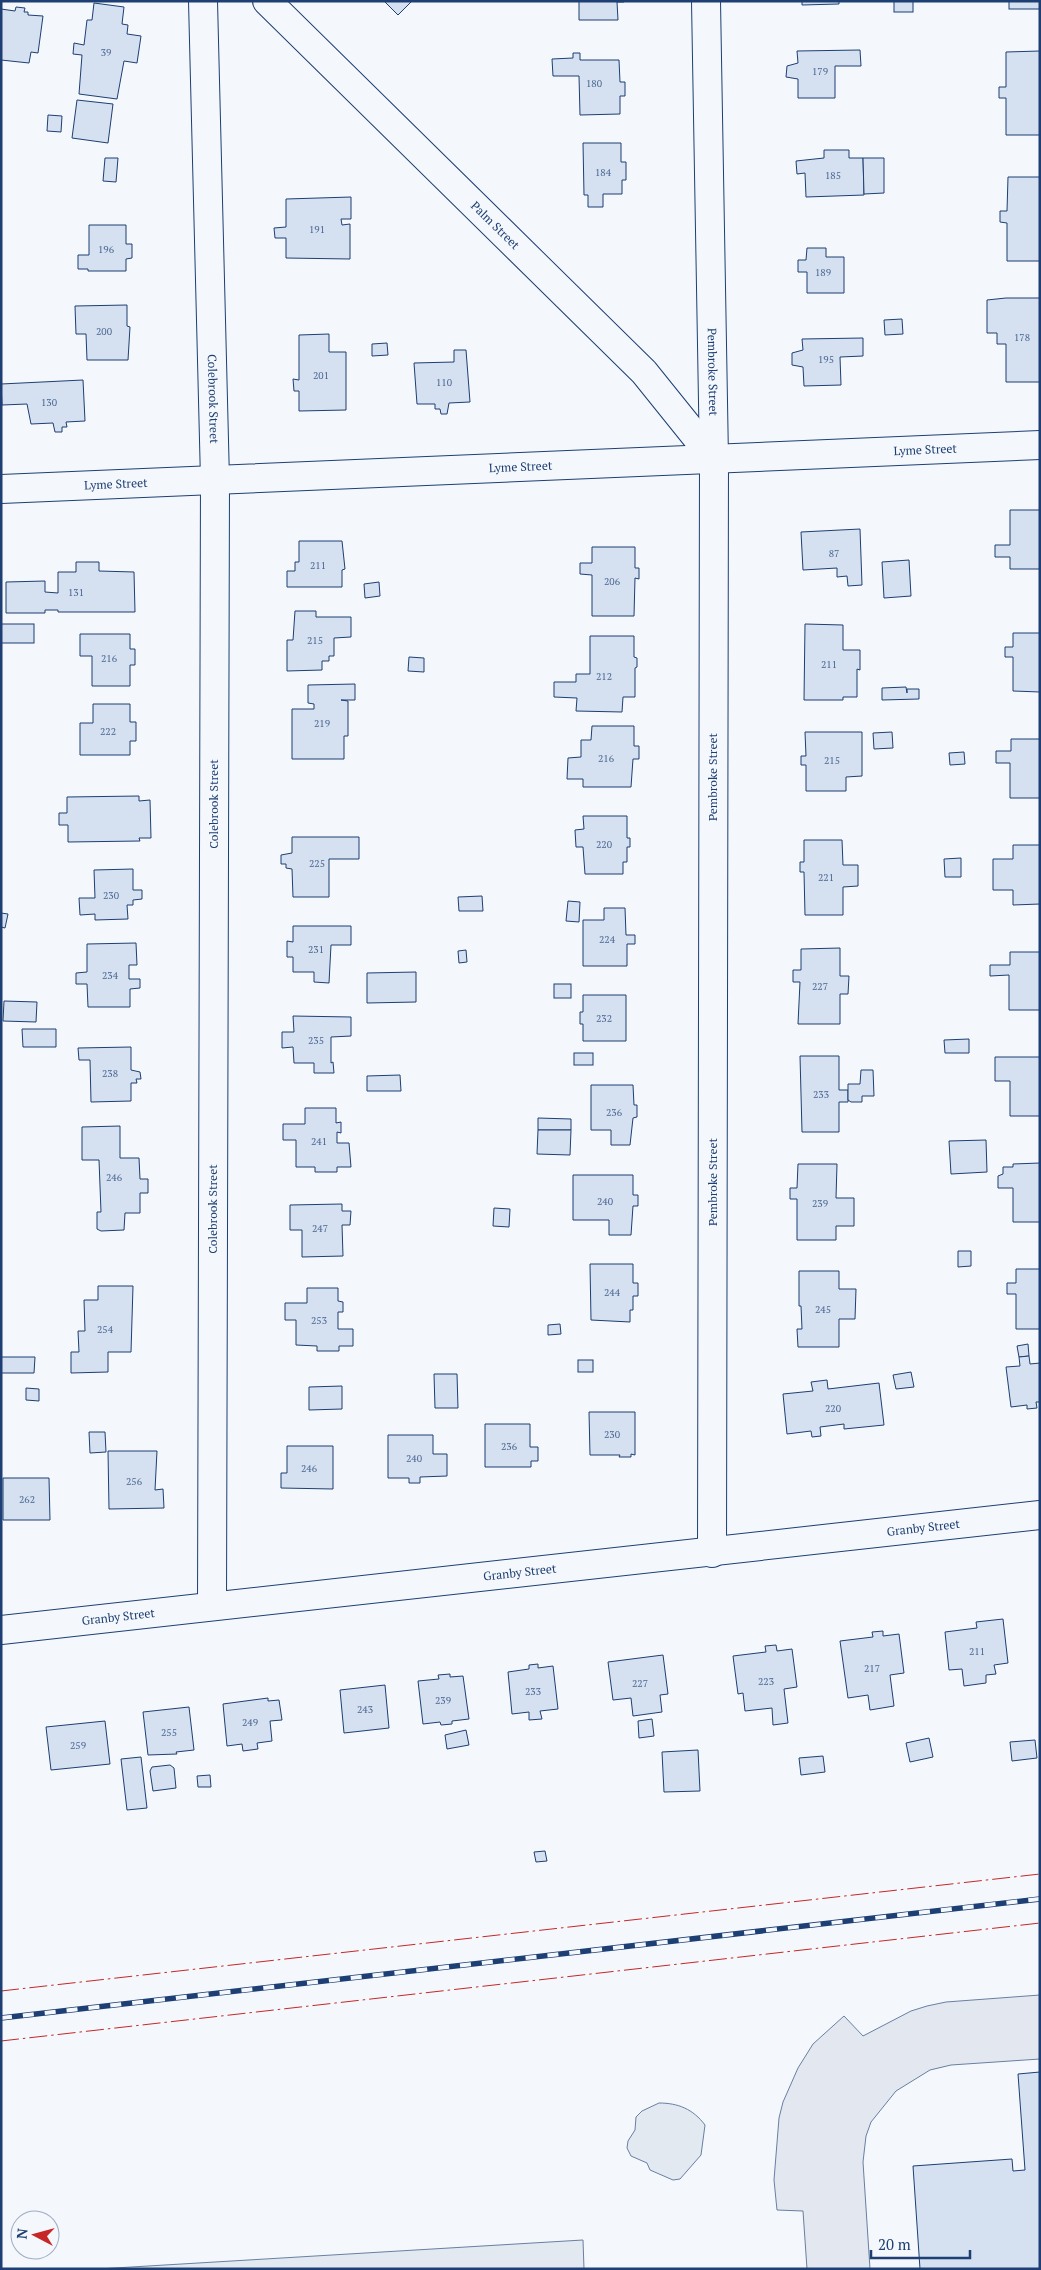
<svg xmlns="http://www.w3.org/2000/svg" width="1041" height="2270" viewBox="0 0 1041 2270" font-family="'PT Serif',serif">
  <rect width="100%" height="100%" fill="#f4f7fb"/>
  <g fill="#e3e9f0" stroke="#687fa3">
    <path d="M659,2103c19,0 34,6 46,22l-4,30 -21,24 -7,1 -23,-10 -3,-7 -16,-7 -4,-8 1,-7 7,-11 1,-13 6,-6z"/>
    <path d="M583,2240l1,29h-486z"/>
  </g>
  <path fill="#e3e8f0" stroke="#687fa3" d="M1040,1995v64l-89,6 -21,5 -34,21 -25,31 -5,14 -3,26 7,107h-63l-4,-58 -26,-1 -3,-30 5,-62 4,-16 15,-34 15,-24 31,-28 19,20 48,-25 16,-5 19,-4z"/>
  <g fill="#d5e0f0" stroke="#1d3f73">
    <path d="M384,1h28l-14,14z"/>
    <path d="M579,1h45v1h-7l1,18h-39z"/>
    <path d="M802,1h37v3l-37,1z"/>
    <rect x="894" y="1" width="19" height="11"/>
    <rect x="1009" y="1" width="31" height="8"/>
    <path d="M94,3l30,4 -2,17 6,1 -1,9 14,2 -4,27 -13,-2 -7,38 -38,-5 3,-39 -9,-1 1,-11 10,2 3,-25h5z"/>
    <path d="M16,7l9,1 -1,4h4v3l15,1 -5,37 -7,-1 -2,11 -28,-3v-51l14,2z"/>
    <path d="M860,50l1,16h-26v32h-37v-19l-12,-2 1,-11 11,-3 -1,-12z"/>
    <path d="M1040,51v84h-34v-37h-7v-11h7v-35z"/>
    <path d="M573,53h7v7h39l1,22h5v14h-5v18l-40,1 -1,-39h-26l-1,-17 21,-1z"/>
    <path d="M77,100l36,4 -5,39 -36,-5z"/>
    <path d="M48,115l14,1 -1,16 -14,-1z"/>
    <path d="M583,143h38v19h5v18h-4v14h-19v13h-15v-12h-4z"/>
    <path d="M824,150h25v8h14l1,37 -58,2 -1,-24 -8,1 -1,-13 28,-3z"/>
    <path d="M105,158h13l-2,24 -13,-1z"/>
    <path d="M863,158h21v35l-20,1z"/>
    <path d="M1008,177h32v84h-33v-38l-7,-1v-11h7z"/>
    <path d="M351,197v22h-10l1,6 8,-1v35l-64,-1v-20h-11l-1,-10 12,-1v-28z"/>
    <path d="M89,225h37v19h6v14l-6,1v12h-38v-2h-10v-14h11z"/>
    <path d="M807,248h19v9h18v36h-37v-21h-9v-12h8z"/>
    <path d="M1006,298h34v84h-34v-38h-9v-11h-10v-33z"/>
    <path d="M127,305v21l3,1 -2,33h-41l-1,-26h-10l-1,-28z"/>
    <path d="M902,319l1,15 -18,1 -1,-15z"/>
    <path d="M329,334v18h17v58l-47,1v-20h-5l-1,-12 6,1v-45z"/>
    <path d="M863,338v18l-23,1 1,28 -37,1 -1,-19 -11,-2v-12l11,-3 -1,-11z"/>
    <path d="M387,343l1,12 -16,1v-12z"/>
    <path d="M454,350h12l4,52 -21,1 -2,11h-6l-1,-5h-5v-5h-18l-3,-41 40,-1z"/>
    <path d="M83,380l2,41 -19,1 1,5h-5v5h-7l-2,-9 -22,1 -4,-20 -25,1 -1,-21z"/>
    <path d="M1010,510h30v59h-30v-12h-15v-12h15z"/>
    <path d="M860,529l2,56 -14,1 -1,-10 -10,1v-9l-34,2 -2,-38z"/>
    <path d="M299,541h43l3,28 -3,1v17h-55v-16h8v-9h4z"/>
    <path d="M592,547h43v21h4v11l-4,-1 -1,38h-42v-41l-12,-1v-11h12z"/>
    <path d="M909,560l2,36 -27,2 -2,-36z"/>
    <path d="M76,562h23v9l35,1 1,40h-77v-2h-13v3h-39v-31l39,-1v11l13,1v-21h18z"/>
    <path d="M379,582l1,14 -15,2 -1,-14z"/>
    <path d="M295,611h21v6h35v20l-17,1v18h-5v5h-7v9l-35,1v-31h6z"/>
    <rect x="1" y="624" width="33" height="19"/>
    <path d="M805,624l38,1v25h17v20l-3,-1v28h-14v3h-39z"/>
    <path d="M1013,633h27v59l-27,-1v-34h-8v-10h8z"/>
    <path d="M80,634h50v15h5v16h-5v21h-38v-30h-12z"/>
    <path d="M590,636h44v21l3,1v9l-2,1v29h-12l-1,15 -46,-1 1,-13 -23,-1v-15h22v-8h14z"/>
    <path d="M409,657l15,1v14l-16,-1z"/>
    <path d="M355,684v16h-14l7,1v35h-4v23h-52v-50h22v-5l-6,-1v-18z"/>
    <path d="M906,687l1,6v-4h12v10l-37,1v-12z"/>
    <path d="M93,704h37v18h6v19h-6v14h-50v-32h13z"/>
    <path d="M592,726h42v20h5v13h-6l-2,28h-48v-8h-16l1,-21 13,-1v-17h10z"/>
    <path d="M805,732h57v44l-16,1v14h-40v-26h-5v-9h5z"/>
    <path d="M892,732l1,16 -19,1 -1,-16z"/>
    <path d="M1011,739h29v59h-30v-35h-14v-12h15z"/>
    <path d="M964,752l1,12 -15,1 -1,-12z"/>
    <path d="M139,796v5l11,-1 1,38h-12l1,3 -72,1v-17h-9v-12h8v-16z"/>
    <path d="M583,816h44v22h3v9h-3v15h-4v12h-38l-2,-27h-7l-1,-17 9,-1z"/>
    <path d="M292,837h67v22h-30v38h-36l-1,-28 -6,-1v-4h-5v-9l11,-2z"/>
    <path d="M804,840h38l1,25h15v21l-15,1v28h-38l-1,-43h-4v-10h4z"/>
    <path d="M1013,845h27v59l-27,1v-15h-20v-31h20z"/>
    <path d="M961,858v19h-16l-1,-18z"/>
    <path d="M133,869v21h9v9l-9,1v5h-6l1,14 -33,1v-6l-15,1 -1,-17h16l-1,-28z"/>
    <path d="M482,896l1,15h-24l-1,-14z"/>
    <path d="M568,901l12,1 -1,20 -13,-1z"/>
    <path d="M604,908h21l1,27h9v9h-8v22h-44v-46h21z"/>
    <path d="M1,913l7,1 -3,14 -4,-1z"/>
    <path d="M293,926h58v19h-20l-2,38 -15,-1v-10h-21v-15h-6v-16l6,1z"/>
    <path d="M136,943l1,22h-8v14h11v9l-10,1v18h-42l-1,-23h-11v-11l11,-1v-28z"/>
    <path d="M840,948v28h9l-1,18h-8v30h-42l2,-42h-7v-12h8v-21z"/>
    <path d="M466,950l1,12 -8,1 -1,-12z"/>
    <path d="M1010,952h30v58h-31v-35l-19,1v-11h20z"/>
    <path d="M416,972v30l-49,1v-30z"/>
    <rect x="554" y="984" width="17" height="14"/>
    <path d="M583,995h43v46h-43v-17h-3v-12h3z"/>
    <path d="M4,1001l33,1 -1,20 -33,-1z"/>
    <path d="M293,1016l58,1v19l-20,1v26l2,-1 1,11h-20v-10h-20l-1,-16 -11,1v-16h12z"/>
    <path d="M22,1029h34v18h-33z"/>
    <path d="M969,1039v14h-24l-1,-13z"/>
    <path d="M131,1047v23l9,2 1,7h-5l1,4h-6v18l-40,1 -1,-42h-11l-1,-12z"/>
    <rect x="574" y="1053" width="19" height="12"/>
    <path d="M800,1056h39v34h9v12h-9v30h-37z"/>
    <path d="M995,1057h45v59h-30v-35h-15z"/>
    <path d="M861,1070h12l1,26h-12v6h-11l-3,-2v-16h12z"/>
    <path d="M400,1075l1,16h-34v-15z"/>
    <path d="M591,1085h42l1,20h3v12l-4,1 -3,27h-19v-15h-20z"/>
    <path d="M305,1108h31v15l5,-1v11l-4,-1v11h12l2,24h-14v5h-22v-5h-19v-27h-13v-16h22z"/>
    <path d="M538,1118l33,1v11h-33z"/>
    <path d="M120,1126v32h19l1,21h8v14h-8v20h-15l-1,17 -23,1 -4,-2v-17h4l-2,-52h-17v-33z"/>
    <path d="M538,1130h33l-1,25 -33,-1z"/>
    <path d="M986,1140l1,32 -36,2 -2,-33z"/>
    <path d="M1040,1163v59h-27v-34h-15v-12l5,-2v-7h10v-3z"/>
    <path d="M798,1164h39l-1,34h18v28h-18v14h-39v-41h-7v-11h7z"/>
    <path d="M573,1175h60v20h5v11h-5l-2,29h-22v-15h-36z"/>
    <path d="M342,1204v7h9l-1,14h-8l1,31 -41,1v-27h-12v-25z"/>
    <path d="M494,1208l16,1 -1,18 -16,-1z"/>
    <path d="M958,1251h13v15l-13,1z"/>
    <path d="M590,1264h43v19h5v13h-5v14h-3v12l-39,-2z"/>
    <path d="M1016,1269h24v60h-24v-35h-9v-11h9z"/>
    <path d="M799,1271h40v18h17l-1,30h-16v28h-41l-1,-18h5l-1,-23h-2z"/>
    <path d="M98,1286h35l-2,66h-23v20l-37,1v-21h8l-1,-21h7l-1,-31h14z"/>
    <path d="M307,1288h31v13l5,1v10h-5v17h15v17h-14v5h-22v-5l-21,-1v-25h-11v-17h22z"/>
    <path d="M560,1324l1,10 -13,1v-10z"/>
    <path d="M1028,1344l1,12 -10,1 -2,-11z"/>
    <path d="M1029,1356l1,8 10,-1v39h-4l1,6 -10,1v-4l-16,2 -5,-40 14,-1 -1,-9z"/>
    <path d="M1,1357h34l-1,16h-33z"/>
    <rect x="578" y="1360" width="15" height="12"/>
    <path d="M911,1372l3,15 -18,2 -3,-14z"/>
    <path d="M434,1374h23l1,34h-23z"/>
    <path d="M827,1380l1,9 51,-6 5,42 -40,4v-5l-24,3 1,9 -9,1 -1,-6 -24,3 -4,-40 30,-3 -2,-9z"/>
    <path d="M342,1386v23l-33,1v-23z"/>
    <path d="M26,1388l13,1v12l-13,-1z"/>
    <path d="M589,1412h46v43l-4,-1v3h-12l1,-2h-30z"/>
    <path d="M485,1424h45v23h8v14h-7v6h-46z"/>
    <path d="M89,1432h16l1,20 -16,1z"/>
    <path d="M388,1435h45v19h14v22l-27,1v6h-11v-5h-21z"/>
    <path d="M287,1446h46v43l-52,-1v-15h6z"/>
    <path d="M108,1451h49l-2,39 8,-1 1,19 -55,1z"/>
    <path d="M3,1478h46l1,42h-47z"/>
    <path d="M1003,1619l5,44 -14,2 2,9 -10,1v8l-22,3 -2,-17 -13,1 -4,-38 32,-4 -1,-6z"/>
    <path d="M883,1631v5l16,-2 5,39 -14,2 4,31 -24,4 -2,-15 -20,3 -8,-57 33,-4 -1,-5z"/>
    <path d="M776,1645l1,6 15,-2 5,38 -13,2 4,34 -15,2 -1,-17 -27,3 -2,-18 -5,1 -5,-38 33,-4 -1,-6z"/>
    <path d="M663,1655l5,39 -8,1 2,17 -29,4 -2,-18 -18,2 -5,-38z"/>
    <path d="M538,1664v4l15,-2 5,43 -18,2 2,8 -13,1v-8l-17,2 -4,-42 21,-3v-4z"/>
    <path d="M450,1674v3l13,-1 6,43 -17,2v3l-11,1 -1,-3 -17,2 -5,-43 21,-2 -1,-4z"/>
    <path d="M385,1685l4,43 -45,5 -4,-43z"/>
    <path d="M268,1698v3l11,-1 3,20 -12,1 2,20 -15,2 1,6 -15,2 -1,-7 -15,2 -4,-42z"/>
    <path d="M189,1707l5,43 -18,2 1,2 -29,1 -5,-43z"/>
    <path d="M652,1719l2,17 -15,2 -1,-17z"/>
    <path d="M105,1721l5,43 -59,6 -5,-43z"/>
    <path d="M466,1730l3,15 -22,4 -2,-14z"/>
    <path d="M929,1738l4,19 -23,5 -4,-19z"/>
    <path d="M1035,1740l2,18 -25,3 -2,-19z"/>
    <path d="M698,1750l2,41 -36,1 -2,-40z"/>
    <path d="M823,1756l2,16 -24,3 -2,-17z"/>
    <path d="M141,1757l6,51 -20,2 -6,-51z"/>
    <path d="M170,1765l4,3 2,20 -23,3 -3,-20 2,-4z"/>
    <path d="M210,1775l1,12h-13l-1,-11z"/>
    <path d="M545,1851l2,10 -11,1 -2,-10z"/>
    <path d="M1040,2072v197h-120l-7,-103 99,-7 1,12 12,-1 -7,-96z"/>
  </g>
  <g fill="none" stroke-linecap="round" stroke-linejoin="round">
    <defs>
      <g id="street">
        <path id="s1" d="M203,1l12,479 -3,1126"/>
        <path id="s2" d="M267,1l377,371 70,87"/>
        <path id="s3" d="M706,1l8,458 -2,1094"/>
        <path id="s4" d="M1,489l1039,-44"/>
      </g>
      <g id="secondary">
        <path id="s5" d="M1,1630l1039,-115"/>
      </g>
    </defs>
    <use href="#street" stroke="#1d3f73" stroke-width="30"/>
    <use href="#secondary" stroke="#1d3f73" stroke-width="30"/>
    <use href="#street" stroke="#f4f7fb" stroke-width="28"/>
    <use href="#secondary" stroke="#f4f7fb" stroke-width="28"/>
    <defs>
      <path id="rail" d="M1,2018l1039,-119"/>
    </defs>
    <use href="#rail" stroke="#1d3f73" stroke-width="5.5"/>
    <use href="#rail" stroke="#f4f7fb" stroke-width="4" stroke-dasharray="11" stroke-linecap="butt"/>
    <g stroke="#c62828" stroke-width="1" stroke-dasharray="18 4 2.5 4" stroke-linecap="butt">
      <path d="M1,1991l1039,-117"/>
      <path d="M1,2041l1039,-118"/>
    </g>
  </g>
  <g text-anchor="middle" stroke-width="4" stroke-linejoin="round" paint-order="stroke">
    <g font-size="10" fill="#4b6792">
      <text x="106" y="56">39</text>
      <text x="820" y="75">179</text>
      <text x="594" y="87">180</text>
      <text x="603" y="176">184</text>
      <text x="833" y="179">185</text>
      <text x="317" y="233">191</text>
      <text x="106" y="253">196</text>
      <text x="823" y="276">189</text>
      <text x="104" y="335">200</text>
      <text x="1022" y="341">178</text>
      <text x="826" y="363">195</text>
      <text x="321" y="379">201</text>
      <text x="444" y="386">110</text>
      <text x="49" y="406">130</text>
      <text x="834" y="557">87</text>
      <text x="318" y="569">211</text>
      <text x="612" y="585">206</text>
      <text x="76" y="596">131</text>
      <text x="315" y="644">215</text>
      <text x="109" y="662">216</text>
      <text x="829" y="668">211</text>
      <text x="604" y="680">212</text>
      <text x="322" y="727">219</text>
      <text x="108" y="735">222</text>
      <text x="606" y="762">216</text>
      <text x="832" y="764">215</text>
      <text x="604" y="848">220</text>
      <text x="317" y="867">225</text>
      <text x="826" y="881">221</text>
      <text x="111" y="899">230</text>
      <text x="607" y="943">224</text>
      <text x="316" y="953">231</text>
      <text x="110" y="979">234</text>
      <text x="820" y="990">227</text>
      <text x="604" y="1022">232</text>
      <text x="316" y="1044">235</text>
      <text x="110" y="1077">238</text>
      <text x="821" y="1098">233</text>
      <text x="614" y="1116">236</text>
      <text x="319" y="1145">241</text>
      <text x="114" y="1181">246</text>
      <text x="605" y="1205">240</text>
      <text x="820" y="1207">239</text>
      <text x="320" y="1232">247</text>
      <text x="612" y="1296">244</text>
      <text x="823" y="1313">245</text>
      <text x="319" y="1324">253</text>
      <text x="105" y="1333">254</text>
      <text x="833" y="1412">220</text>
      <text x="612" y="1438">230</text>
      <text x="509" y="1450">236</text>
      <text x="414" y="1462">240</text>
      <text x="309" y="1472">246</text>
      <text x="134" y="1485">256</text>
      <text x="27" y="1503">262</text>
      <text x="977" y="1655">211</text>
      <text x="872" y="1672">217</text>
      <text x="766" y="1685">223</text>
      <text x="640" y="1687">227</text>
      <text x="533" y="1695">233</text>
      <text x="443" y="1704">239</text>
      <text x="365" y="1713">243</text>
      <text x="250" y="1726">249</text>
      <text x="169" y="1736">255</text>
      <text x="78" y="1749">259</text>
    </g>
    <g font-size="12" fill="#1d3f73" stroke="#f4f7fb">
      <text dy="4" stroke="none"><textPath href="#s2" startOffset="320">Palm Street</textPath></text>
      <text dy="4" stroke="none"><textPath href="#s3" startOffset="371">Pembroke Street</textPath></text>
      <text dy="4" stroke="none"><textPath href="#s1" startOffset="398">Colebrook Street</textPath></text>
      <text dy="4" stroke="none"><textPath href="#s4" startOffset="925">Lyme Street</textPath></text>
      <text dy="4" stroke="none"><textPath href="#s4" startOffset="520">Lyme Street</textPath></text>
      <text dy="4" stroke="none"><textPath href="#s4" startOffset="115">Lyme Street</textPath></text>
      <text transform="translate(713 777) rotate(-90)" y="4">Pembroke Street</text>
      <text transform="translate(214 804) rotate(-90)" y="4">Colebrook Street</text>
      <text transform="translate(713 1182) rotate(-90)" y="4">Pembroke Street</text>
      <text transform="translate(213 1209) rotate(-90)" y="4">Colebrook Street</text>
      <text dy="4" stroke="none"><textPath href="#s5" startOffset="928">Granby Street</textPath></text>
      <text dy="4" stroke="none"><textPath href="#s5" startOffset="522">Granby Street</textPath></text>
      <text dy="4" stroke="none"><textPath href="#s5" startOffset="118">Granby Street</textPath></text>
    </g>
  </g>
  <rect width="1041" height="2270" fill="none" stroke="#1d3f73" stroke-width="5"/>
  <g transform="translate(35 2235) rotate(276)"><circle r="24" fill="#f4f7fb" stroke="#9eadc5"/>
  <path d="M0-4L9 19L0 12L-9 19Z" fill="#c62828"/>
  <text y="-8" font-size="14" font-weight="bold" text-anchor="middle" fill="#1d3f73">N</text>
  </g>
  <path d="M871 2250v8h99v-8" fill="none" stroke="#1d3f73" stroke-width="2.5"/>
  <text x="878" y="2250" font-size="15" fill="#1d3f73" stroke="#f4f7fb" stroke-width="4" paint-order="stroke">20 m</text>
</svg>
